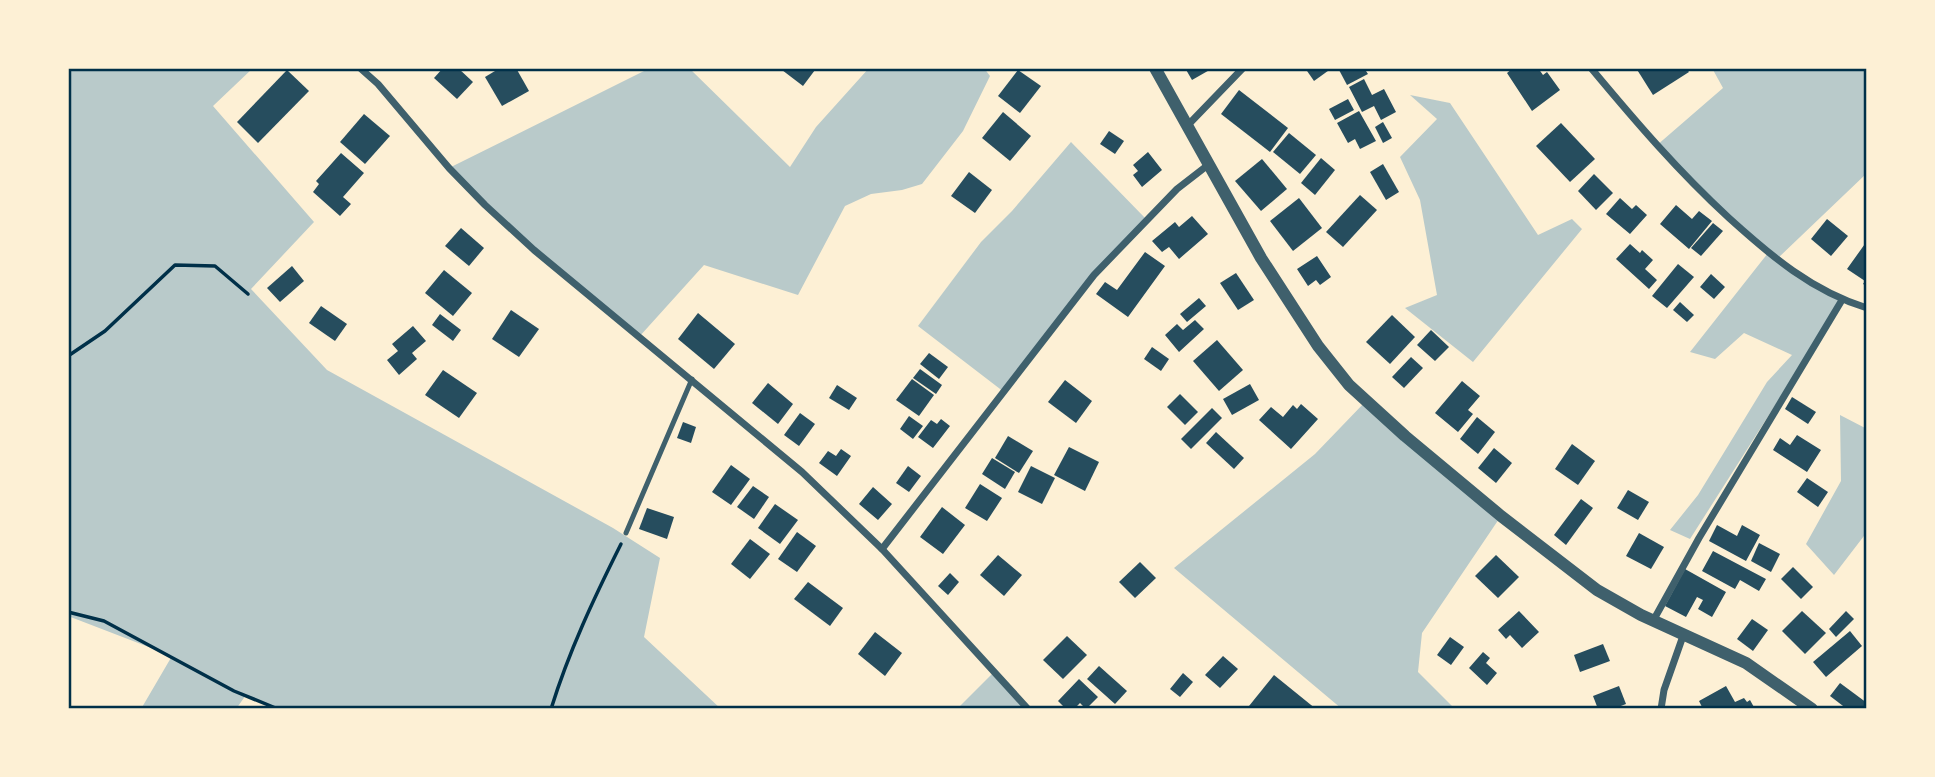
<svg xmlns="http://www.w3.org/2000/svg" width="1935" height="777" viewBox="0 0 1935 777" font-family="Overpass,sans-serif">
  <rect width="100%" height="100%" fill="#fdf0d5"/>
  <g fill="#b9caca">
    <path d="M68,68h185l-40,38 101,116 -63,67 76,81 286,158 47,30 -16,79 77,72h-443l-32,-14 -10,14h-95l31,-53 -104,-40z"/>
    <path d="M650,68h39l101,99 26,-40 53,-59h115l6,8 -27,55 -41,53 -20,6 -31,4 -26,12 -47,89 -94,-30 -65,72 -84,-71 -106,-98z"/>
    <path d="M1712,68h155v105l-90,86 65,41 -152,239 -20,-9 28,-35 69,-113 25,-27 -48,-22 -29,26 -25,-7 78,-99 -112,-107 67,-58z"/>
    <path d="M1410,95l40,8 88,132 34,-16 10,10 -109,133 -68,-54 32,-13 -17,-95 -20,-43 37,-38z"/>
    <path d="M1071,142l75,77 -52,56 -90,117 -86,-66 63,-84 31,-31z"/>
    <path d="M1366,401l135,115 -79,117 -4,39 37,37h-113l-168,-141 141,-114z"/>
    <path d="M1840,415l27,14v103l-33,43 -28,-31 35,-63z"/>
    <path d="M995,671l33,38h-71z"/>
  </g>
  <g fill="#264d5e">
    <path d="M443,68h15l15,14 -16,17 -23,-21z"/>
    <path d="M500,68h16l13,23 -27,15 -17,-29z"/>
    <path d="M783,68h29l3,2 -12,16 -21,-16z"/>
    <path d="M1185,68h28l-21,12z"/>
    <path d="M1305,68h27l-18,13z"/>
    <path d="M1338,68h26l4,6 -21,11z"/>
    <path d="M1513,68h25l5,7 4,-3 13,18 -28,21 -25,-38z"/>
    <path d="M1636,68h50l3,4 -36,23z"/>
    <path d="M287,70l22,21 -51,52 -21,-21z"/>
    <path d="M1018,70l23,16 -21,27 -22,-17z"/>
    <path d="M1364,79l8,16 12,-6 12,23 -15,8 -7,-14 -12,6 -13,-25z"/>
    <path d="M1239,90l49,38 -18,24 -49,-38z"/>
    <path d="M1348,99l6,11 -19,10 -6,-11z"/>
    <path d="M1359,111l17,30 -16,8 -5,-10 -7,4 -11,-20z"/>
    <path d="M1003,112l28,24 -21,25 -28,-23z"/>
    <path d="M364,114l26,22 -25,28 -25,-22z"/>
    <path d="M1383,122l9,16 -9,5 -8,-16z"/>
    <path d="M1561,123l34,36 -25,23 -34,-36z"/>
    <path d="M1109,131l15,10 -9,13 -15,-10z"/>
    <path d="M1289,133l27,22 -16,19 -27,-22z"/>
    <path d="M1148,152l14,18 -20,17 -9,-12 5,-4 -5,-6z"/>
    <path d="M341,153l23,20 -21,24 8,7 -11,12 -27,-24 6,-8 -3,-3z"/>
    <path d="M1321,158l14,12 -20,25 -14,-12z"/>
    <path d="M1262,159l25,30 -26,22 -26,-30z"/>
    <path d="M1383,164l16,28 -13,8 -16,-28z"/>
    <path d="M969,172l23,18 -17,23 -24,-17z"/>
    <path d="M1594,174l19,19 -17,17 -18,-19z"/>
    <path d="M1360,195l17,15 -34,37 -17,-15z"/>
    <path d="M1299,198l23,30 -29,23 -23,-30z"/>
    <path d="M1620,198l12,11 4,-4 11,10 -17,19 -24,-20z"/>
    <path d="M1676,205l16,14 7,-8 13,10 -23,28 -29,-25z"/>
    <path d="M1192,216l16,18 -29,25 -10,-12 -7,5 -10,-11 23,-19 4,5z"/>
    <path d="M1827,219l21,17 -17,20 -20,-17z"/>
    <path d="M1713,223l10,8 -22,25 -10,-8z"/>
    <path d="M461,228l23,20 -15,18 -24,-20z"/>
    <path d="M1867,241v45l-4,-2 2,-3 -18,-12z"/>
    <path d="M1630,244l10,9 2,-3 11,10 -8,9 12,11 -8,9 -33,-30z"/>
    <path d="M1145,252l20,14 -37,51 -32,-23 9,-12 12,8z"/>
    <path d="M1317,256l14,21 -11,8 -4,-5 -8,6 -11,-17z"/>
    <path d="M1678,264l16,13 -27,31 -15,-12z"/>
    <path d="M292,266l12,15 -24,21 -13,-14z"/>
    <path d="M444,270l28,23 -19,23 -28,-23z"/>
    <path d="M1236,273l18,27 -16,10 -18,-27z"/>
    <path d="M1711,274l14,13 -11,12 -14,-12z"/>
    <path d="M1199,298l7,8 -19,16 -7,-8z"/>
    <path d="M1680,302l14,13 -7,7 -14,-12z"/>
    <path d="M321,306l26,18 -12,17 -26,-18z"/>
    <path d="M511,310l28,19 -20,28 -27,-18z"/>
    <path d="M698,313l37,31 -21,25 -36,-30z"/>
    <path d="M440,314l21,16 -8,11 -21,-16z"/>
    <path d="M1392,315l23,22 -25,27 -24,-22z"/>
    <path d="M1195,320l9,9 -25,23 -14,-17 12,-11 6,6z"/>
    <path d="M413,326l13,15 -14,12 5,6 -18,16 -12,-15 11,-9 -6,-7z"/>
    <path d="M1431,330l18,17 -14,14 -18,-16z"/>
    <path d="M1217,340l26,30 -24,21 -26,-30z"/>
    <path d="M1152,347l17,12 -8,12 -17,-12z"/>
    <path d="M929,353l19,14 -9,12 -19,-15z"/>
    <path d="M1411,357l12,11 -19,20 -12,-11z"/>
    <path d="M920,369l22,16 -6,9 -23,-16z"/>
    <path d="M443,370l34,23 -18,25 -34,-23z"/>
    <path d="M912,379l22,16 -15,21 -23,-16z"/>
    <path d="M1065,380l27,21 -16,22 -28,-21z"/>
    <path d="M1462,381l18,15 -12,14 5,4 -15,18 -23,-19z"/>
    <path d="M768,383l25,21 -15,20 -26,-21z"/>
    <path d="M1250,384l9,16 -27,15 -9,-16z"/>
    <path d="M837,385l20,13 -8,12 -20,-12z"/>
    <path d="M1180,394l18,18 -13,13 -18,-18z"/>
    <path d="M1792,397l24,15 -8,12 -23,-15z"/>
    <path d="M1301,404l17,15 -27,30 -32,-29 12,-13 12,10 10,-12 4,4z"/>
    <path d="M1212,408l10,10 -31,31 -10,-10z"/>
    <path d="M800,413l15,11 -16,22 -15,-11z"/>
    <path d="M909,416l14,10 -10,13 -13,-10z"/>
    <path d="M1477,417l18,15 -17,22 -18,-15z"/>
    <path d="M941,419l9,7 -17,22 -15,-11 13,-17 6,4z"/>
    <path d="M683,422l13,5 -5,16 -14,-5z"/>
    <path d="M1216,432l28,26 -10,11 -28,-26z"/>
    <path d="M1797,435l24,15 -14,22 -34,-22 7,-12 10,7z"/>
    <path d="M1008,436l25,15 -14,22 -24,-15z"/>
    <path d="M1572,444l23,17 -17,24 -23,-16z"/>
    <path d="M1069,447l30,15 -14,29 -31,-16z"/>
    <path d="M1494,448l18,15 -16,20 -18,-15z"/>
    <path d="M841,449l10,7 -14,20 -18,-13 9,-12 8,5z"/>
    <path d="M992,458l23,14 -10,17 -23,-15z"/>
    <path d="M731,465l19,14 -19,26 -19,-13z"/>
    <path d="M908,466l13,10 -12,16 -13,-9z"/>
    <path d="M1031,466l24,12 -13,26 -24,-12z"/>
    <path d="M1807,478l21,14 -10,15 -21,-15z"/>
    <path d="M980,484l22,14 -15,23 -22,-13z"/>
    <path d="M753,486l16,11 -15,22 -17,-12z"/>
    <path d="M873,487l19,17 -14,16 -19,-16z"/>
    <path d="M1628,490l21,12 -11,18 -21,-12z"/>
    <path d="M1581,499l12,9 -27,37 -12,-10z"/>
    <path d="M775,504l23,16 -18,24 -22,-16z"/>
    <path d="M942,507l23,18 -22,29 -23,-17z"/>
    <path d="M647,508l27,9 -7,22 -28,-10z"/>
    <path d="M1717,525l20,11 5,-11 18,10 -14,26 -37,-20z"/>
    <path d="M797,532l19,14 -19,26 -19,-13z"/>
    <path d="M1639,533l25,14 -13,22 -25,-13z"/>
    <path d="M750,539l20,15 -20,25 -19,-15z"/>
    <path d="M1759,543l21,11 -9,18 -20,-11z"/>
    <path d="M1713,551l53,28 -7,12 -19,-11 -5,9 -33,-18z"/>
    <path d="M998,555l24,20 -18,21 -24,-21z"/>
    <path d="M1496,555l23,22 -21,21 -23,-22z"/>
    <path d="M1140,562l16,16 -21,20 -16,-16z"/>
    <path d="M1793,567l20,20 -12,12 -20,-20z"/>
    <path d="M1685,569l41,23 -14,25 -14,-8 5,-9 -6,-3 -11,20 -21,-11z"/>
    <path d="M950,573l9,9 -11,13 -10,-9z"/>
    <path d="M808,582l35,26 -13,18 -36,-27z"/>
    <path d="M1519,611l20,21 -17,16 -12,-13 -4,4 -8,-9z"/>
    <path d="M1802,611l24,22 -21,21 -23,-23z"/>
    <path d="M1846,611l8,8 -18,18 -7,-8z"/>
    <path d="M1752,619l16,11 -15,21 -16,-12z"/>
    <path d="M1850,631l12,15 -36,31 -13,-15z"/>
    <path d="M875,632l27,21 -17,23 -27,-22z"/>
    <path d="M1067,636l20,19 -24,24 -20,-19z"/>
    <path d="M1450,637l14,10 -13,18 -14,-10z"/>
    <path d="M1603,644l7,17 -30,11 -6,-17z"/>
    <path d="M1483,652l7,6 -4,5 11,10 -10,12 -18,-17z"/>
    <path d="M1223,656l15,13 -18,19 -15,-13z"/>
    <path d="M1099,666l28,25 -12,13 -28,-25z"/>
    <path d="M1183,673l10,9 -13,15 -10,-8z"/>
    <path d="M1274,675l42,34h-64l-3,-3z"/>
    <path d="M1079,679l19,18 -12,12 -6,-6 -6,6h-8l-8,-8z"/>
    <path d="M1840,683l27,20 -1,6h-19l-17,-13z"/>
    <path d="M1619,686l7,18 -13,5h-15l-5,-13z"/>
    <path d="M1726,686l9,16 9,-4 3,4 3,-2 5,9h-52l-4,-8z"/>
  </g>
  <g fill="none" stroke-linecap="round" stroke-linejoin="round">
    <g stroke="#003049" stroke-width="3.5">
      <path d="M68,356l37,-25 70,-66 40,1 33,28"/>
      <path d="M68,612l36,9 130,70 44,18"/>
      <path d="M551,709c18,-58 43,-111 70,-165"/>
    </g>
    <path stroke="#3f606c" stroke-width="5" d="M626,533l66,-154"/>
    <g stroke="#3f606c" stroke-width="7">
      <path d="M360,68l18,16 71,84 36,37 49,45 268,222 80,77 146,160"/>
      <path d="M1591,68c45,54 87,103 138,150 42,38 83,73 138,90"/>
      <path d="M1188,125l55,-57"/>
      <path d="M882,549l212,-274 83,-86 31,-24"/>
      <path d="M1653,621l46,-83 143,-238"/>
      <path d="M1661,709l3,-19 19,-54"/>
    </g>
    <path stroke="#3f606c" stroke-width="12" d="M1155,68l106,190 57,88 31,39 56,51 96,80 96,74 44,25 105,48 66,46"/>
  </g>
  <rect width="1935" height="777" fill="none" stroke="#fdf0d5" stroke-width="140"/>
  <rect x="70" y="70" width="1795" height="637" fill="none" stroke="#003049" stroke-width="2.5"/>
</svg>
